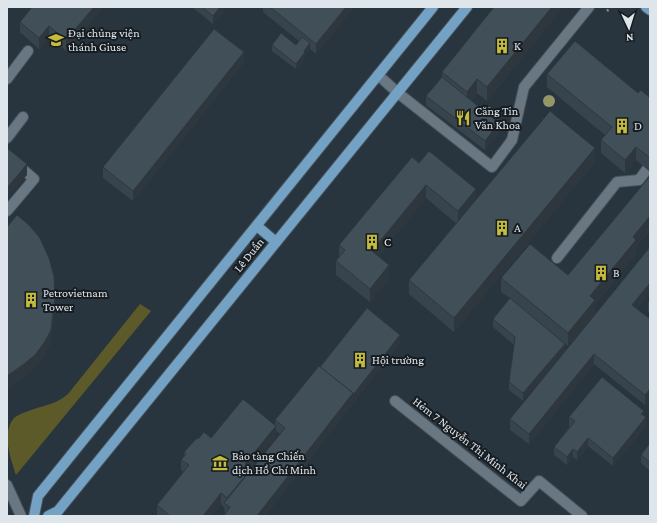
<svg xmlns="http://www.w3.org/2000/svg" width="657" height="523" viewBox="0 0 657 523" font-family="'Crimson Pro',serif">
  <rect width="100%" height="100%" fill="#28353f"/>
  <path fill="#5d5a2a" d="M140,304l11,7 -135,164c-5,-16 -15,-42 -2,-57 5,-4 14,-7 20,-9 13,-4 24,-6 34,-15z"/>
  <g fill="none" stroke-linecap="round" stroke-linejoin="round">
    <defs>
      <g id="minor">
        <path d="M378,75l20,18 94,74 20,-27 12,-53 65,-80"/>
        <path d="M7,79l21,-28"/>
        <path d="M7,138l16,-21"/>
        <path d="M7,156l27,23 -27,32"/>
        <path d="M557,258l60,-76 22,-2 11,-15"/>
        <path d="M395,401l126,100 18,-20 43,35"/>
        <path d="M7,485l14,31"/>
      </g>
      <g id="major">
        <path d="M646,7l4,3"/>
        <path d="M257,226l19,16"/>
        <path d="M34,516l4,-20 395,-489"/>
        <path d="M48,516l10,-5 409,-504"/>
      </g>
    </defs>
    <use href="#minor" stroke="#465159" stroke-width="12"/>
    <use href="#major" stroke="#465159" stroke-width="12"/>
    <path stroke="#828d95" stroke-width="2.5" stroke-dasharray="2 3" stroke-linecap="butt" d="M607,11l4,-4"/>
    <use href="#minor" stroke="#697783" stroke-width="10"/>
    <use href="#major" stroke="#73a2c5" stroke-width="10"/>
  </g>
  <g fill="#959767">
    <circle cx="549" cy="101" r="6"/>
    <circle cx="488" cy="113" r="6"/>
  </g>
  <g fill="#38444d" fill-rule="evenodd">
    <path d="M103,7l-37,44 -17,-15 -10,13 -19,-17v-10z"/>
    <path d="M192,7h35l-14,17z"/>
    <path d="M263,7h91l-38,47 -6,-5 -5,6v3l-9,11 -24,-18v-6h24l3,-4 -36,-29z"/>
    <path d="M494,7h69l-76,94 -10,-8 -6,8 28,31 -14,18 -59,-45v-9l16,-19v-5z"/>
    <path d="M244,62l-111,139 -30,-23v-11z"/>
    <path d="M547,74l91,19 12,5v74l-14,-12 -11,13 -24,-20v-13l4,-5 -58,-48z"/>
    <path d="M595,162l-141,170 -45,-38v-14l47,-57 -30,-25 -48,58 11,23 -19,23 -34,-27v-14l3,-3v-13l80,-82 57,37z"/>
    <path d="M650,176v54l-14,17v7l-41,50v10l-27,32 -13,-10 -32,65 -14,-11v-8l5,-37 -21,-18v-8l17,-21 -9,-6v-14l67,-3z"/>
    <path d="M650,247v46l-13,16 13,10v80l-5,6 -51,-41 -65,80 -19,-14v-11z"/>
    <path d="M650,300v13l-2,-2v-8z"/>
    <path d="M400,343l-47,60 -88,113h-41l1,-2 -1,-7 -3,-3 -10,12h-53l-1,-1v-10l27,-33 -3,-2v-10l3,-4v-4l14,-13 13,-1 64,-13v-5l45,-53zM276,431l4,3 -29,37 -1,-3 26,-31z"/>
    <path d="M644,416l2,10 -33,40 -25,-20 -11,14 -4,-3 -6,8 -13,-10v-8l16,-21h-1v-9z"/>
    <path d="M650,443v28l-9,-8v-8z"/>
  </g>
  <g fill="#2e373e">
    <path d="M94,7h9l-37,44v-11z"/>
    <path d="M220,7h7l-14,17v-8z"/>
    <path d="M346,7h8l-38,47v-10z"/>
    <path d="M552,7h11l-76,94v-14z"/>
    <path d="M49,26v10l-10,13v-11z"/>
    <path d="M310,43v6l-5,6v3l-9,11v-5l8,-13z"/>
    <path d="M244,52v10l-111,139v-10z"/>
    <path d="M477,79v14l-10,13v-14z"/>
    <path d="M499,123v9l-14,18v-9z"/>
    <path d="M636,147v13l-11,13v-13z"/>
    <path d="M595,148v14l-141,170v-14z"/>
    <path d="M27,164v11l-20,23v-10z"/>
    <path d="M426,185v13l-54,67v-14z"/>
    <path d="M476,189v13l-18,22v-13z"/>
    <path d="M650,216v14l-14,17v7l-41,50v10l-27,32v-13l22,-37 43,-59z"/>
    <path d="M389,265v14l-19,23v-13z"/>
    <path d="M650,283v10l-18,22v-10z"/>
    <path d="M55,297v13l-4,34 -7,13 -9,11 -11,10 -17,11v-13z"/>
    <path d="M400,335v8l-47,60 -88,113h-8l96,-123z"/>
    <path d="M565,344v8l-42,49v-8z"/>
    <path d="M594,354v10l-65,80v-10z"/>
    <path d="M650,389v10l-5,6v-10z"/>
    <path d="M644,411v8l2,-2v9l-33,40v-8z"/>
    <path d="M276,426v11l-31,38v-11z"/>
    <path d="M588,438v8l-11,14v-8z"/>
    <path d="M573,449v8l-6,8v-8z"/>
    <path d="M251,469v10l-24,26v-7z"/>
    <path d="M221,493v11l-10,12h-8z"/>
  </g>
  <g fill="#414f59" stroke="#2e373e">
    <path d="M32,7h62l-28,33 -17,-14 -10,12 -19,-16z"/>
    <path d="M202,7h18l-7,9z"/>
    <path d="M270,7h76l-30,37z"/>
    <path d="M494,7h58l-65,80 -10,-8 -10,13 -25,-20z"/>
    <path d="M214,29l30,23 -111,139 -30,-24z"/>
    <path d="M281,33l15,12 6,-8 8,6 -6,8 1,1 -9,12 -24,-19z"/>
    <path d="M575,41l63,52 3,-3 9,8v60l-14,-11 -11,13 -24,-20 11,-13 -65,-53z"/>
    <path d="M442,77l57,46 -14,18 -59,-45z"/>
    <path d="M550,111l45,37 -141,170 -45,-38z"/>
    <path d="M7,148l20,16 -20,24z"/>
    <path d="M429,151l47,38 -18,22 -32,-26 -54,66 17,14 -19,24 -34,-28 9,-11 -6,-5 73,-88 7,6z"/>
    <path d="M650,176v40l-17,21 3,3 -46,56 5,4 -27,33 -67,-55 29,-34 38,31z"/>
    <path d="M17,215l12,10 11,13 9,20 5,18 1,21 -4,33 -7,13 -9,12 -11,9 -17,12v-149z"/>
    <path d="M650,247v36l-18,22 18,14v70l-5,6 -51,-41 -65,80 -19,-15z"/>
    <path d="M510,298l55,46 -42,49 -14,-11 6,-45 -22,-18z"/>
    <path d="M367,308l33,27 -47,60v-2l-33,-26z"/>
    <path d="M319,366l34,27 -96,123h-33l6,-9 -6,-4 61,-75 -10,-8z"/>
    <path d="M602,377l42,34 -3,3 5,3 -33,41 -25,-20 -11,14 -4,-3 -6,8 -13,-10 21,-26 -6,-4z"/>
    <path d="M243,399l33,27 -31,38 6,5 -24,29 -6,-5 -18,23h-33l-13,-11 32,-40 -8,-5 5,-6 -2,-2 13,-14 1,1 6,-7 7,6z"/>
    <path d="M650,443v19l-9,-7z"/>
  </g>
  <defs>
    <symbol id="university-bare" viewBox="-9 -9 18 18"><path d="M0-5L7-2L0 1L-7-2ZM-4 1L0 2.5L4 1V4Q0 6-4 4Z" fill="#c6bc3c" stroke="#161c20" stroke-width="2.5" paint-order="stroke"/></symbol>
    <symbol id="building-bare" viewBox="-9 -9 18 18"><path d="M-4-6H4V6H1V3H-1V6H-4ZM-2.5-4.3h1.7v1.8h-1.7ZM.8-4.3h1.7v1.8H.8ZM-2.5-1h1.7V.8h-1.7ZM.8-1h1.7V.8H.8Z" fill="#c6bc3c" stroke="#161c20" stroke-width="2.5" paint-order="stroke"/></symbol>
    <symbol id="restaurant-bare" viewBox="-9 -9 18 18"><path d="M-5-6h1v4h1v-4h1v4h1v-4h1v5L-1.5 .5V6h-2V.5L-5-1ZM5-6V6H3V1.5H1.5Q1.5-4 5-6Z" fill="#c6bc3c" stroke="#161c20" stroke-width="2.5" paint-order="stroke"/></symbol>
    <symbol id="museum-bare" viewBox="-9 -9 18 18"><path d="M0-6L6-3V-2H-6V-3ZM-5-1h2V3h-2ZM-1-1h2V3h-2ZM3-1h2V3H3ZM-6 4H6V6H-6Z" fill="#c6bc3c" stroke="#161c20" stroke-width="2.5" paint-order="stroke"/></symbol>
  </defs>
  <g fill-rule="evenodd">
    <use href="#university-bare" x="45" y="29" width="22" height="22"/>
    <use href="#building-bare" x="491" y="35" width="22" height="22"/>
    <use href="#restaurant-bare" x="452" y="107" width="22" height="22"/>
    <use href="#building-bare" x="611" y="115" width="22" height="22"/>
    <use href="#building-bare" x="491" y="217" width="22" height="22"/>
    <use href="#building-bare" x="361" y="231" width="22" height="22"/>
    <use href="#building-bare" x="590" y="262" width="22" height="22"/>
    <use href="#building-bare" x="20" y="289" width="22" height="22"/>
    <use href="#building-bare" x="349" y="349" width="22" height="22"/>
    <use href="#museum-bare" x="209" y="452" width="22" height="22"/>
  </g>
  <g text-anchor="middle" stroke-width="4" stroke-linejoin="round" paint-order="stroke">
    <g font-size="12" fill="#dee6ec" stroke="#161c20" text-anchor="start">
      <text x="68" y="37">Đại chủng viện<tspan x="68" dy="14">thánh Giuse</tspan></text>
      <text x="514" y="50">K</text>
      <text x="475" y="115">Căng Tin<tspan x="475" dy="14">Văn Khoa</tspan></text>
      <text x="634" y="130">D</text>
      <text x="514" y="232">A</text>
      <text x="384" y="246">C</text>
      <text x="613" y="277">B</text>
      <text x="43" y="297">Petrovietnam<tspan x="43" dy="14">Tower</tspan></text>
      <text x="372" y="364">Hội trường</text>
      <text x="232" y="460">Bảo tàng Chiến<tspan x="232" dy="14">dịch Hồ Chí Minh</tspan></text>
    </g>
    <g font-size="12" fill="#dee6ec" stroke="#161c20">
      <text transform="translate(249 255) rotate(-51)" y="4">Lê Duẩn</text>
      <text transform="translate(470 443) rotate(38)" y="4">Hẻm 7 Nguyễn Thị Minh Khai</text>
    </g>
  </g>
  <rect width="657" height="523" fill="none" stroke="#dee6ec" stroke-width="16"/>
  <g transform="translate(629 28) rotate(176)" stroke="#161c20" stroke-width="3" paint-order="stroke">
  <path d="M0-3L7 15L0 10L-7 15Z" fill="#dee6ec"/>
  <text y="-6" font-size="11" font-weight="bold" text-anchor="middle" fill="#dee6ec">N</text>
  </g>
</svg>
